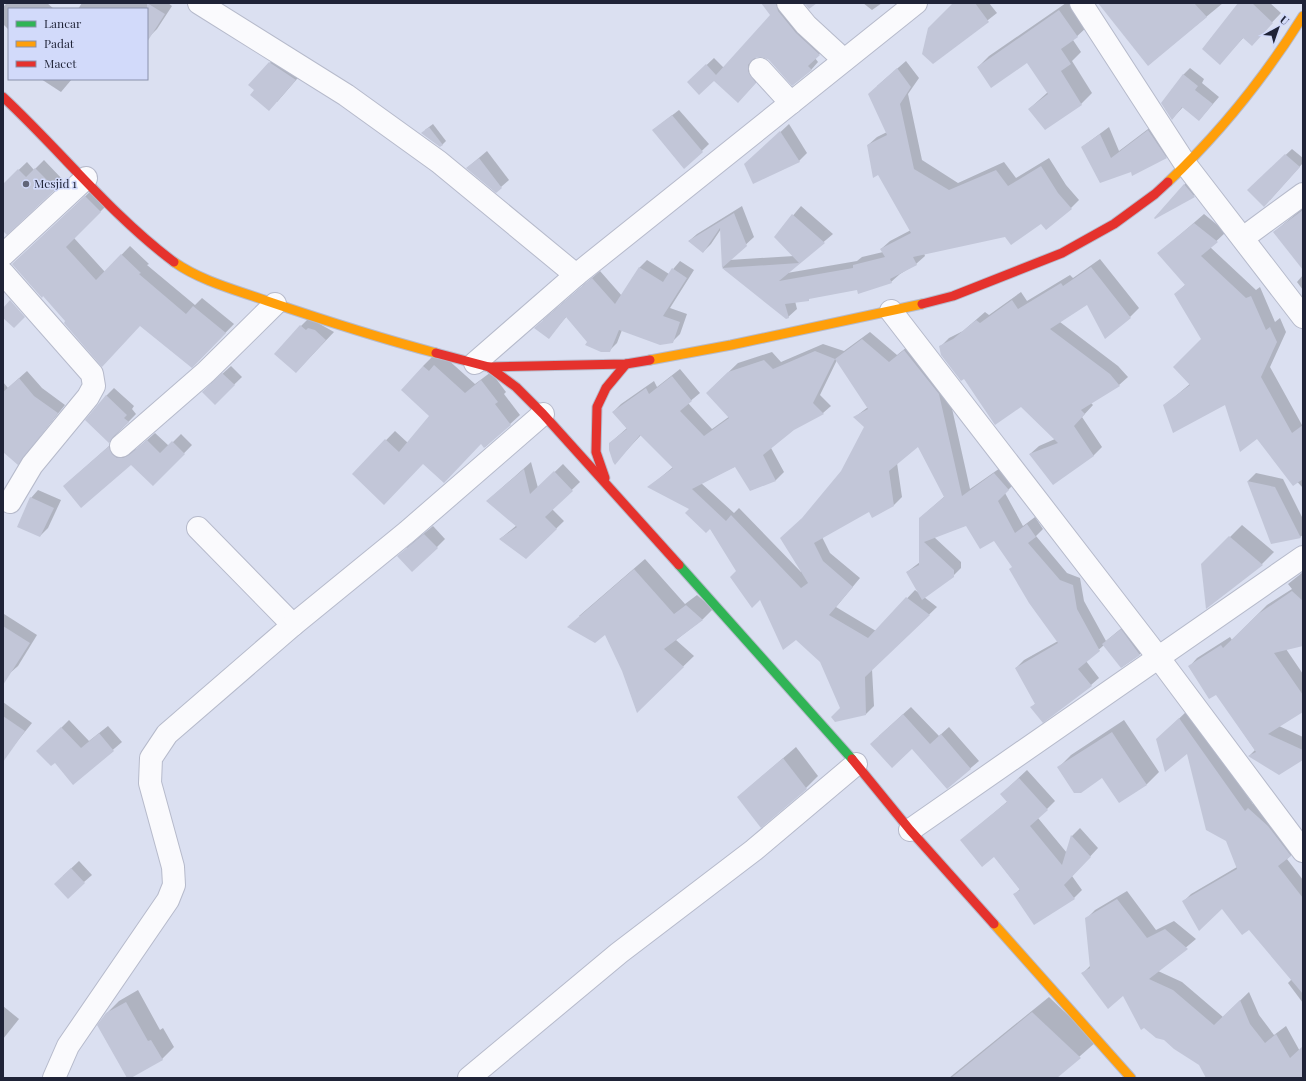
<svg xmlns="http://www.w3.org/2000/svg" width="1306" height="1081" viewBox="0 0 1306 1081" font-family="'Playfair Display',serif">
  <rect width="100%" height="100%" fill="#dbe0f1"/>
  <g fill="#0003" fill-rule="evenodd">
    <path d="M7,3h40l7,6h-45v21l-6,-6v-17z"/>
    <path d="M82,3h86l4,3 -15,23 -8,8 -2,-2v-26h-69z"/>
    <path d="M762,3h23l42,44 -12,11 3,4 -7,8 -53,-14 -3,1v7l8,11 -18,19 -31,-15 -18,-4 18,-17 10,10 48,-53z"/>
    <path d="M863,3h19l-10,7z"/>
    <path d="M953,3h36l8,10 -63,49z"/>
    <path d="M1066,3h7l15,23 -15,14 8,12 -9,9 20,32 -11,11 -52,5 19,-17 -21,-30 -49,5 11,-11z"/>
    <path d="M1100,3h123l-75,62z"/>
    <path d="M1239,3h31l11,10 -21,22 -16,2 -24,26z"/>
    <path d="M278,54l25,18 -26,30 -27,-17z"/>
    <path d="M906,61l13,17 -11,16 14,66 36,23 46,-21 12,16 33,-20 17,27 13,15 -8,8 -29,15 -37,13 -81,17 1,3 -9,8 -16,10 -9,8 -96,19 2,8 -10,9 -64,-50 -2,-39 -10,15 -8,8 -14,-11 8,-7 45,-28 12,31 -25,23 65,-4 -19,-19 26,-31 32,28 -46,39 70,-12 5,-4 21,-5 -2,-3 9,-8 21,-11 -43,-85 9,-8 10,-5 -10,-46z"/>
    <path d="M1190,68l14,11 -2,4 17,14 -20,23 -16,-13 -11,12 11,-44z"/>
    <path d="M41,79h31l-11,13z"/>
    <path d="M679,110l30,34 -25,24 -31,-38z"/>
    <path d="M1156,123l18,26 -8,8 -34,14 -50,-24 27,-20 10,24z"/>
    <path d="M433,124l13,17 -4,4 -17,-15z"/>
    <path d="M789,124l18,29 -8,8 -46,22 1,-26z"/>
    <path d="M1292,149l11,9v5l-33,37 -15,-16z"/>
    <path d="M487,151l22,29 -8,7 -34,-19z"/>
    <path d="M44,160l19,20 -56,53 -4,-3v-45l24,-23 7,8z"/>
    <path d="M1189,181l9,12 -43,25 30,-34z"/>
    <path d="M94,188l15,15 -35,35 31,34 25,-26 19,18 -2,1 48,40 7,-7 32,26 -42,43 -51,-42 -74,-4 -45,-65z"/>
    <path d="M1303,208v60l-29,-36z"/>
    <path d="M1204,214l22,18 -16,15 46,43 4,-3 15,35 5,-4 6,14 -16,35 32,58 1,-1v64l-78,-84 -61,2 27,-23 11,-44 -26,-45 10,-10 -27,-31z"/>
    <path d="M1100,259l39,49 -9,9 -43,-14 -27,19 58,44 10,11 -9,8 -28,18 2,2 -11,12 20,30 -9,9 -63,-2 9,-8 16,-7 -34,-33 -57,-29 -24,-30 9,-9 14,-7 22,-19 4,3 32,-23 6,9 43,-26 3,3z"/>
    <path d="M647,260l22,14 11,-13 14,9 -24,38 17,6 -7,20 -8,8 -50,-12 -5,13 -8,8 -21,-9 -21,-26 -19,22 -5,-18 57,-49 22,25 18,-29z"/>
    <path d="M1303,275v15l-6,-8z"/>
    <path d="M309,318l25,14 -38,40 5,-46z"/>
    <path d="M870,332l27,23 15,-12 35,43 23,103 33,-23 13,16 -11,11 18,33 12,-9 8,12 -7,7 31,37 13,5 4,23 22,40 23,-19 19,24 -8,8 -18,13 -18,-22 -18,16 13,17 -8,7 -59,22 4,-4 -20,-35 8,-8 34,-19 -45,-75 -19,-27 -27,-14 -33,12 27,25v6l-8,8 -29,21 13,10 -65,62 2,37 -8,8 -25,-6 -20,-47 -60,-63 -23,-27 -28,-43 -19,-19 -42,-22 24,-20 -32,-32 -26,28 -5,-20 17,-15 -14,-16 8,-8 33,-23 3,6 23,-18 20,24 -12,10 24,26 18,-13 -15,-31 23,-22 34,-11 9,10 42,-18 21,7zM837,360l31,47 -13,10 10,10 -23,44 -41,101 -62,-64 -5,5 -33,-30 35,-17 15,24 25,-10 8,-8 -13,-24 22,-19 30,-16 8,-7 -11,-11zM918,446l27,50 -25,22v44l-13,10 12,21 -4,-3 -39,41 -40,-24 24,-29 -30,-25 -8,-16 47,-27 25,-5 8,-8 -5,-34z"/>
    <path d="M432,357h13l30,27 16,-12 15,20 -2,2 16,21 -35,32 -4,-5 -58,21 -70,11 42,-43 13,12 23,-27 -8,-50z"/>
    <path d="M231,366l11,11 -27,26 -4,-19z"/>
    <path d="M27,371l15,17 23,17 -47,58 -15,-12v-69l5,6z"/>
    <path d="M114,388l20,18 -2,3 4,5 -27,28 -3,-46z"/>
    <path d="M155,433l14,13 12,-12 11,11 -39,40 -22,-22 -59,16 45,-40 15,12 6,-3z"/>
    <path d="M531,462l7,26 25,-24 17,18 -28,27 12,12 -38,37 -26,-19 17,-14 -30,-24z"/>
    <path d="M1256,473l27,6 20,40v16l-3,2 -28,6 -24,-62z"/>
    <path d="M38,490l23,10 -13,28 -8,8 -9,-38z"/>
    <path d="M1242,525l32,27 -12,12 -60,1z"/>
    <path d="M433,526l12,13 -8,8 -31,1z"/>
    <path d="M645,559l40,45 12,-9 16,14 -10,10 -27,21 18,16 -57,55 -14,-40 -18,-38 -26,-17z"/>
    <path d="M1303,572v73l-17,4 17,25v37l-24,15 24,11v22l-54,-3 6,-6 -39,-57 -27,-26 8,-9 33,-21 2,3 35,-35 25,-16 -4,-5z"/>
    <path d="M4,614l33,21 -19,31 -8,7 -7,-4z"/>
    <path d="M3,702l29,21 -22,27 -7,-5z"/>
    <path d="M911,707l28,29 10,-9 30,34 -32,27 -35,-40 -33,-12z"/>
    <path d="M1187,711l66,93 4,-3 42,47 -12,11 16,21v123l-15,-20 4,-4 -43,-51 -27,-21 -39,-5 8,-8 46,-27 -10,-26 -40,-89 -22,-20z"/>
    <path d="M69,720l20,21 19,-15 14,16 -48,41 -19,-22 -17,-10z"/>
    <path d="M1124,720l35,52 -12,12 -28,18 -16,-25 -44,-10 12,-12z"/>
    <path d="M796,747l22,29 -12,12 -68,9z"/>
    <path d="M1027,770l28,31 -17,17 29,35 5,-17 8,-8 18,20 -26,28 10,14 -8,8 -59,-4 5,-5 -26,-33 -32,-16 46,-39 2,-15z"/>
    <path d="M79,861l13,14 -8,7 -21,-6z"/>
    <path d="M1127,891l29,39 18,-9 22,18 -38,32 24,11 41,35 26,-25 10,23 15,20 12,-9 16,29 1,-1v24h-96l-7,-14 -77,-69 -40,-22 8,-8 -5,-46 9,-9z"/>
    <path d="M138,990l22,40 3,-2 11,19 -12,12 -33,19 -22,-65 12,-12z"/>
    <path d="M1049,997l47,45 -41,36h-106z"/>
    <path d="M3,1006l16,13 -16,20z"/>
  </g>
  <g fill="#c2c6d8" fill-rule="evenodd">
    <path d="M147,3l18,11 -18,28z"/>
    <path d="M761,3h15l2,8 18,22 24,22 -12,11 4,4 -20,16 -23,-26 -6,-3h-6l-5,3 -4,5v6l8,12 -18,20 -24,-22 -15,14 -12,-13 19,-18 10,11 54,-60z"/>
    <path d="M804,3h13l-8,6z"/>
    <path d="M953,3h22l14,19 -56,42 -11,-10 6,-26z"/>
    <path d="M1098,3h96l13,14 -59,49z"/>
    <path d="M1238,3h14l21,20 -21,23 -9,-8 -23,27 -18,-16z"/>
    <path d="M1059,10l19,27 -17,12 10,15 -10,7 21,34 -37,25 -17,-21 20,-15 -21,-31 -36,25 -14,-21z"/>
    <path d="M269,62l27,18 -27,31 -19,-16 4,-5 -6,-5z"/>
    <path d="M897,68l14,19 -11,17 14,65 35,21 47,-20 12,16 33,-20 17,27 14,16 -26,21 -5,-6 -30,21 -6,-8 -92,20 4,8 -27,14 2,4 -34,11 -1,-4 -48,9v2l-24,3 4,14 -3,1 -64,-51 77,-5 -25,-26 18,-23 33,29 -46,38 74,-13v-3l32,-8 -5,-8 31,-16 -33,-58 -5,3 -6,-33 20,-10 -19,-41z"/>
    <path d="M1183,74l15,12 -3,4 18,14 -14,17 -17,-14 -10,13 -11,-17z"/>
    <path d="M672,115l31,37 -19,17 -32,-39z"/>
    <path d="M429,127l14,18 -3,2 -19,-14z"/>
    <path d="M1148,130l19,28 -35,18 -1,-4 -31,11 -19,-36 19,-13 11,24z"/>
    <path d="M780,131l20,31 -47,22 -9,-20z"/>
    <path d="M1285,154l15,13 -36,40 -17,-17z"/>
    <path d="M479,158l23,30 -6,5 -30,-25z"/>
    <path d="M35,168l21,21 -49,46 -4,-4v-47l15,-15 8,8z"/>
    <path d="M1184,184l11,13 -40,22 -1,-1z"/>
    <path d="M85,196l16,16 -35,35 30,33 25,-26 20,19 -2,1 47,40 7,-8 33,27 -34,35 -52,-42 -38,41 -38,-44 1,-2 -22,-25 -1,2 -30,-34z"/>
    <path d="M1303,210v60l-30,-38z"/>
    <path d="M734,213l13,33 -25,22 -2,-40 -17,25 -15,-12z"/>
    <path d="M1194,223l24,19 -17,14 45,42 5,-2 15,34 4,-3 7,15 -16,35 31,56 11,-8v54l-10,7 -36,-47 -17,13 -15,-47 -52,28 -10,-28 27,-20 -17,-18 28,-28 -27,-45 11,-9 -28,-32z"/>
    <path d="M639,267l24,15 9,-14 15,10 -24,38 17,6 -7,21 -13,2 -41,-15 -9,22h-9l-16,-7 2,-3 -21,-25 -17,22 -15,-11 58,-50 23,26z"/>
    <path d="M1091,267l40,51 -26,21 -18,-34 -37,24 60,45 10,12 -39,24 4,4 -11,12 20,30 -41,29 -24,-31 29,-11 -37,-36 -26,18 -31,-46 -3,2 -20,-26 -2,-9 14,-7 23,-19 4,3 32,-23 6,9 43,-26 2,3z"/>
    <path d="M10,300l15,17 -11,11 -11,-10v-10z"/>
    <path d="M300,325l6,5 2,-2 7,2 11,10 -30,33 -22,-19z"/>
    <path d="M862,339l27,23 15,-12 35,44 23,102 32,-23 15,17 -11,11 17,32 12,-9 9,13 -8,6 32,37 13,5 4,24 23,42 -22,18 14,17 -49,37 -13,-16 5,-3 -20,-36 43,-25 -29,-40 -20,-34 3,-2 -18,-26 -14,8 -14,-23 -42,16 30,28v7l-32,23 -16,-28 13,-7v-47l25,-21 -26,-50 -29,24 5,35 -22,12 -3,-6 -55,31 9,18 30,26 -24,28 39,23 38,-41 24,18 -65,62 1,38 -31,7 -4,-5 9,-9 -20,-46 -24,-22 -13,10 -23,-50 -8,8 -22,-31 6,-6 -26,-42 -4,4 -21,-20 4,-4 -42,-22 26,-19 -33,-33 -25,30 -2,-3 -4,-12v-7l18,-14 -15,-17 34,-24 3,6 23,-18 20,25 -12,10 24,25 25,-18 -23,-25 22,-21 36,-12 9,9 42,-18 20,8zM835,359l33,50 -15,8 11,10 -23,44 -39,47 -22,20 28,45 -7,5 -70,-73 -5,6 -34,-32 43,-22 15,24 26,-10 -13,-26 31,-25 30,-16 -11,-11z"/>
    <path d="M434,365l31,28 16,-13 17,22 -3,2 16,21 -27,23 -3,-4 -37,39 -21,-19 -39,41 -32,-31 33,-35 14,13 30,-36 -28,-26 22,-24 6,5z"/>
    <path d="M222,373l13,12 -20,20 -13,-13z"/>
    <path d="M19,378l15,18 24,17 -40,52 -15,-13v-60z"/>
    <path d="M106,395l21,20 -3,3 5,4 -16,15 -4,6 -24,-23z"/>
    <path d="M147,440l13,13 12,-12 13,13 -32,32 -22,-21 -50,43 -18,-22 46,-40 3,8 5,4h6l6,-3z"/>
    <path d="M524,469l6,25 24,-23 19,20 -28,26 12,12 -31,30 -27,-20 18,-12 -31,-26z"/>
    <path d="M1247,481l28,6 26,51 -30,6z"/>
    <path d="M30,497l24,11 -14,29 -23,-10z"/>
    <path d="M424,534l14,14 -26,24 -15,-16z"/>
    <path d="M1229,536l34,29 -57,44 -5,-45z"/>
    <path d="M634,569l40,45 12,-9 17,15 -39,29 20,18 -47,46 -15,-42 -17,-36 -10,8 -28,-16z"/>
    <path d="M1292,591l11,10v45l-29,7 29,42v17l-35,22 35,16v10l-24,15 -31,-19 8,-4 -40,-57 -7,4 -21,-33 33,-21 2,3 35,-34z"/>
    <path d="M3,626l27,17 -27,42z"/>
    <path d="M1121,629l19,26 -19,13 -19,-24z"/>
    <path d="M903,714l27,30 11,-10 30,35 -24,20 -35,-40 -20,19 -22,-24z"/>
    <path d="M3,716l22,15 -22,31z"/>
    <path d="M1179,718l66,93 3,-3 20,18 23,30 -13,10 25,32v96l-54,-64 -7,5 -20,-26 -23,22 -17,-30 55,-32 -11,-28 -20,-11 -19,-76 -22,18 -9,-33z"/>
    <path d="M61,727l20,21 18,-15 15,18 -41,34 -18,-22 -4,3 -15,-15z"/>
    <path d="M1112,732l35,53 -28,18 -17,-25 -21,15h-7l-17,-26z"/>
    <path d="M783,758l24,31 -46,39 -24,-31z"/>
    <path d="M1019,778l29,32 -18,16 32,39 9,-30 20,22 -27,28 11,14 -41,26 -21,-31 7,-4 -26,-33 -12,10 -22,-27 47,-38 -7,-8z"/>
    <path d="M71,868l14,15 -17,16 -14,-15z"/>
    <path d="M1117,899l30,39 18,-9 23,20 -39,30 24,11 41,35 26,-25 10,24 15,19 11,-9 14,24 13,-12v32h-97l-7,-13 -25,-16 -10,-9 -8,-2 -12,-10 -3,2 -18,-34 -15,13 -27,-36 9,-5 -5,-50z"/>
    <path d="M126,1002l22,39 3,-1 12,20 -32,18h-4l-30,-53 9,-12z"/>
    <path d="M1032,1012l49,46 -24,20h-106z"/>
  </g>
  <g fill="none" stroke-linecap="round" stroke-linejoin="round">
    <defs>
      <g id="street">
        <path d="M199,3l147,92 93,67 137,113"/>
        <path d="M788,3l18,22 38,35"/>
        <path d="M1081,3l105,162 117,152"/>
        <path d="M760,69l31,34"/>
        <path d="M1243,238l60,-44"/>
        <path d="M3,255l83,-77"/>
        <path d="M3,273l89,101 2,12 -6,11 -56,68 -22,37"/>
        <path d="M891,311l267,346 145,194"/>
        <path d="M475,363l101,-88 340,-272"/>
        <path d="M121,446l85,-74 69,-68"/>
        <path d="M198,528l95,97"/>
        <path d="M910,830l393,-273"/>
        <path d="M54,1078l14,-32 100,-146 6,-15 -1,-18 -23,-84 1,-25 16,-24 126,-109 114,-93 136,-118"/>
        <path d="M469,1078l150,-125 135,-103 102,-86"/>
      </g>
      <path id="fast" d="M679,565l173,194"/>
      <g id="slow">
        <path d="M1168,182c51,-48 98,-107 135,-166"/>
        <path d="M174,262c27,19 62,28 93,39 56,19 112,37 169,52"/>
        <path d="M650,360l81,-15 191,-41"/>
        <path d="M994,924l137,154"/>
      </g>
      <g id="jam">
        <path d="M3,97c58,54 108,118 171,165"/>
        <path d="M922,304l31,-8 109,-43 52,-29 41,-30 13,-12"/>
        <path d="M436,353l53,14 137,-3 24,-4"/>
        <path d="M489,367l27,20 27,27 136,151"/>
        <path d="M605,478l-9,-26 1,-45 9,-19 20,-24"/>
        <path d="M852,759l58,71 84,94"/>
      </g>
    </defs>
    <use href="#street" stroke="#b6bacb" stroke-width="24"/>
    <use href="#fast" stroke="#b6bacb" stroke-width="11"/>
    <use href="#slow" stroke="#b6bacb" stroke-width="11"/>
    <use href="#jam" stroke="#b6bacb" stroke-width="11"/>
    <use href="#street" stroke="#fafafd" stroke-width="22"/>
    <use href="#fast" stroke="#30b455" stroke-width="9"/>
    <use href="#slow" stroke="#ff9f0a" stroke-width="9"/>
    <use href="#jam" stroke="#e5322d" stroke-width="9"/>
  </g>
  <circle fill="#616578" stroke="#d2dafa" stroke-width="1.5" cx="26" cy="184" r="4"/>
  <g text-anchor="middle" stroke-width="3" stroke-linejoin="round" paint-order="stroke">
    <g font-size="12" fill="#1f2337" stroke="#d2dafa" text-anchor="start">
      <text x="34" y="188">Mesjid 1</text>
    </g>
  </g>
  <rect width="1306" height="1081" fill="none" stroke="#1f2337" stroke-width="8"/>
  <rect x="8" y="8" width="140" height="72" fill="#d2dafa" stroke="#8a91ac"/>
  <rect x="16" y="21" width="20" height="6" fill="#30b455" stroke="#8a91ac"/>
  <text x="44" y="28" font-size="12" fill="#1f2337">Lancar</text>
  <rect x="16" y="41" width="20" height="6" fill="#ff9f0a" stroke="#8a91ac"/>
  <text x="44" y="48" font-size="12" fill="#1f2337">Padat</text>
  <rect x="16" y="61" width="20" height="6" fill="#e5322d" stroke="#8a91ac"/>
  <text x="44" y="68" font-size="12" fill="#1f2337">Macet</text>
  <g transform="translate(1278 28) rotate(40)" stroke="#d2dafa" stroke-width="3" paint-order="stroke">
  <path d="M0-3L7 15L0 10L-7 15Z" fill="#1f2337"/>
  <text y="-6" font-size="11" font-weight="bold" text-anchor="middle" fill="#1f2337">U</text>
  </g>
</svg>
